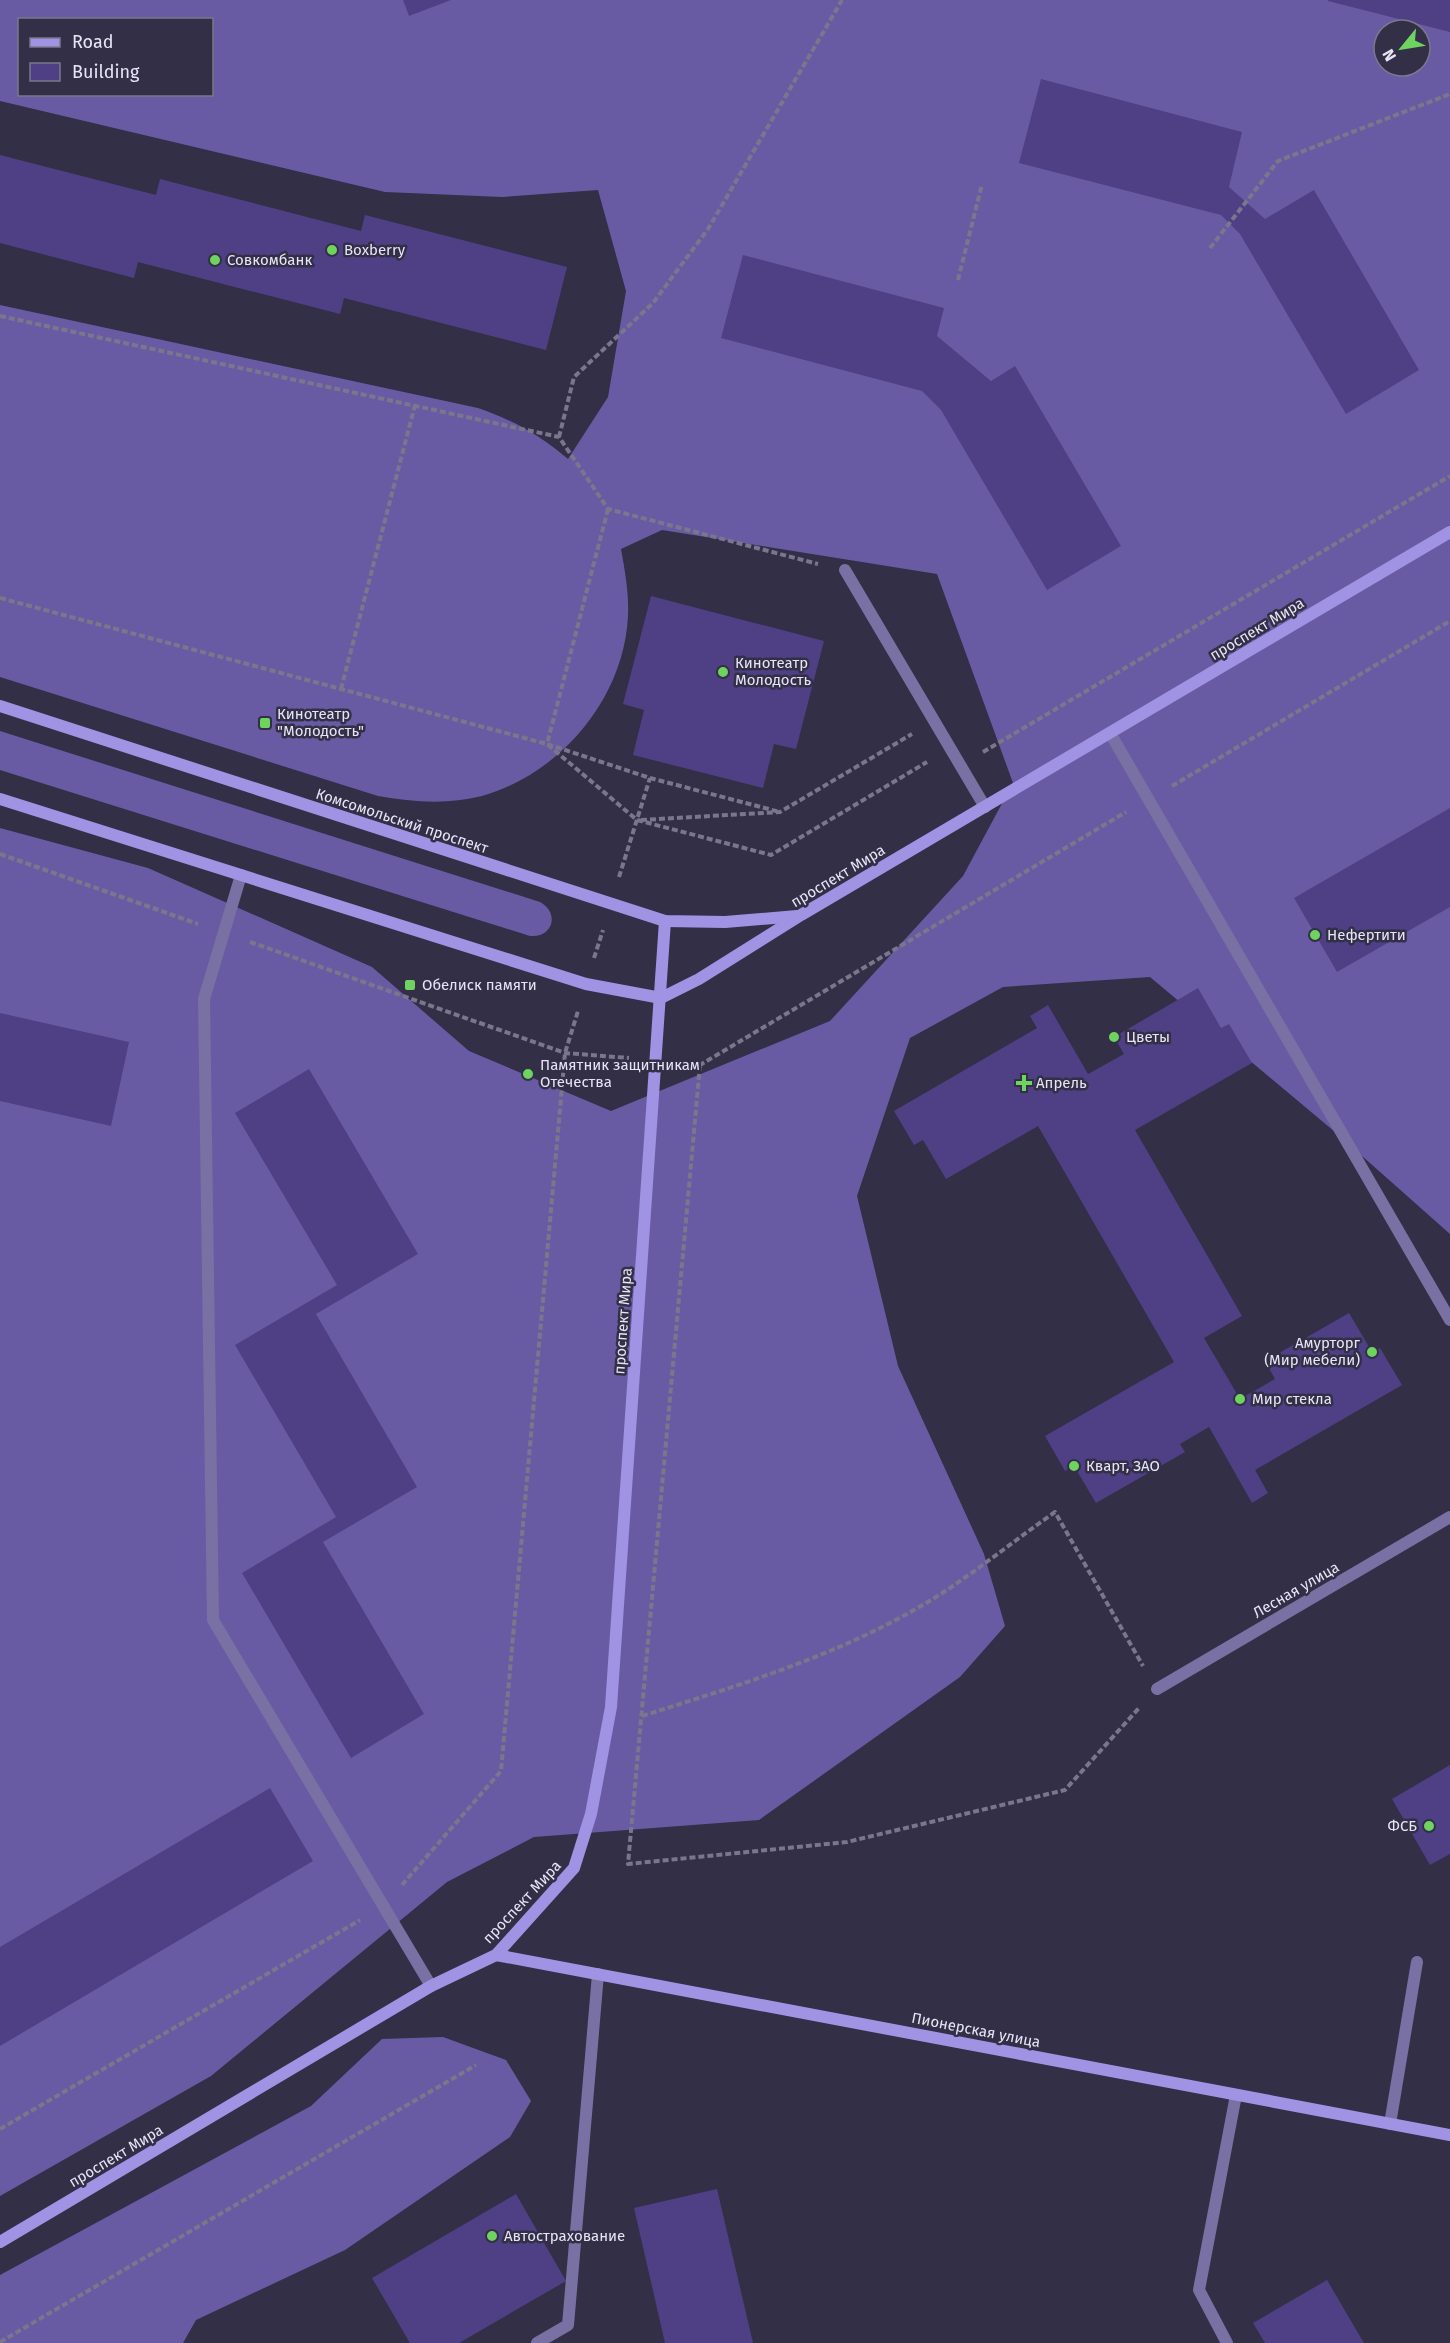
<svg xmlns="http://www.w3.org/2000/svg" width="1450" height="2343" viewBox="0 0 1450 2343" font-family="'Fira Sans',sans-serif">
  <rect width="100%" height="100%" fill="#322f47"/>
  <g fill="#695ba3" fill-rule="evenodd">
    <path d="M0,0h1450v1234l-115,-102 -185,-155 -147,10 -93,51 -53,158 41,170 86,188 21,72 -45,51 -201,143 -225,17 -87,45 -236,194 -211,120v-1368l148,40 224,99 97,84 142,60 219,-90 133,-145 50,-93 -76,-209 -275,-44 -41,19c4,22 8,44 7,67 -4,83 -68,158 -146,180 -35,9 -70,6 -104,0l-378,-119v-372l478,103c35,12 62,27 90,51l40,-62 18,-106 -28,-101 -96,7 -117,-5 -385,-91zM20,20h192v74h-192zM1384,30h36v36h-36z"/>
    <path d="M0,731l540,171c20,11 13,36 -10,34l-530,-166z"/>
    <path d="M443,2037l63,23 25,41 -21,36 -165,113 -149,70 -13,23h-183v-68l311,-169 71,-67z"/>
  </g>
  <g fill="#4f4085">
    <path d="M403,0h48l-42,16z"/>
    <path d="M1450,0v32l-122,-31v-1z"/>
    <path d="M1041,79l201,53 -13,55 36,32 49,-29 105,180 -73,44 -106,-180 -19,-19 -202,-52z"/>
    <path d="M0,155l156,40 4,-16 201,52 4,-16 202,52 -21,83 -202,-52 -4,16 -202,-52 -4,16 -134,-35z"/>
    <path d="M743,255l201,53 -7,28 54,45 24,-15 106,180 -74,44 -106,-180 -19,-19 -201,-53z"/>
    <path d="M651,596l173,45 -28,108 -22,-5 -11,44 -130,-33 11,-45 -21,-6z"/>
    <path d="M1450,808v99l-113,65 -43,-74z"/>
    <path d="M1198,988l23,40 8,-4 23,39 -117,67 107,186 -38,22 36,61 35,-20 -10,-18 84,-48 23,39 8,-4 22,37 -147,85 13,23 -16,10 -43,-76 -29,17 5,8 -89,51 -22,-37 -9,5 -20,-35 129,-74 -136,-236 -92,53 -23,-39 -9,5 -20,-34 143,-83 -7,-12 18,-11 40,69 36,-20 -10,-17z"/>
    <path d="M0,1013l129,29 -18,84 -111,-25z"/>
    <path d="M309,1069l109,185 -102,60 101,173 -94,55 101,172 -73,44 -109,-185 94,-56 -101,-172 102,-60 -102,-172z"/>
    <path d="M1450,1765v89l-20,11 -38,-66z"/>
    <path d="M270,1788l43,73 -313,185v-99z"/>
    <path d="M717,2189l36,154h-88l-31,-135z"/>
    <path d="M516,2194l50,87 -107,62h-49l-38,-65z"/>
    <path d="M1327,2280l37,63h-99l-12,-20z"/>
  </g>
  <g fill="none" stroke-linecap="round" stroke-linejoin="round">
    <g stroke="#7a778c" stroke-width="4" stroke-dasharray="6 3" stroke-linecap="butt">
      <path d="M1210,248l68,-87 172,-67"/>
      <path d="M958,280l24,-96"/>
      <path d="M0,316l559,121 49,72 210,55"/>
      <path d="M559,437l15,-60 79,-74 55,-74 134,-229"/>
      <path d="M608,509l-61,235 103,34 130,34"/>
      <path d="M0,598l547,146 90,76 134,35 156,-93"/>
      <path d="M341,689l74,-284"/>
      <path d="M983,752l467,-276"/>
      <path d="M1172,786l278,-165"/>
      <path d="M641,820l139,-8 132,-78"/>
      <path d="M0,854l198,70"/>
      <path d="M619,877l31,-99"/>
      <path d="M250,942l315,111 64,5"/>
      <path d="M594,958l9,-28"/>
      <path d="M681,1063l19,2 426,-253"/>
      <path d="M700,1065l-72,799 219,-22 218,-52 74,-82"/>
      <path d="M642,1716c101,-32 204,-63 294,-119 41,-26 79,-57 119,-85l88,154"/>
      <path d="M402,1885l99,-114 64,-718 13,-42"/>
      <path d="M0,2129l360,-209"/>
      <path d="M0,2342l476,-277"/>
    </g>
    <g stroke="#7971a3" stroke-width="12">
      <path d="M845,570l140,237"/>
      <path d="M1110,733l340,587"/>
      <path d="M241,875l-37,124 9,621 218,366"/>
      <path d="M1390,2124l27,-162"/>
      <path d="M537,2343l31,-18 30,-351"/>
      <path d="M1227,2343l-28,-53 37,-195"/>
    </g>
    <path stroke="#7971a3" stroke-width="12" d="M1157,1689l293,-172"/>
    <g stroke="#a093e3" stroke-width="12">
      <path d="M0,706l665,215 60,1 72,-6"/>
      <path d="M0,799l586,185 75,14"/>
      <path d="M661,998l38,-19 102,-64 649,-383"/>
      <path d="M496,1955l954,180"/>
      <path d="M0,2242l431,-256 65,-31 78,-87 17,-54 20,-107 54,-786"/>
    </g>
  </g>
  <g fill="#6fd35f" stroke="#322f47" stroke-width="2">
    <circle cx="332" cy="250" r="6"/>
    <circle cx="215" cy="260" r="6"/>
    <circle cx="723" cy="672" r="6"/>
    <rect x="259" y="717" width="12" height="12" rx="3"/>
    <circle cx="1315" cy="935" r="6"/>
    <rect x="404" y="979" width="12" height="12" rx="3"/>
    <circle cx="1114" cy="1037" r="6"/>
    <circle cx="528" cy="1074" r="6"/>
    <path d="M1021 1074h6v6h6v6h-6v6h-6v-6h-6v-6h6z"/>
    <circle cx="1372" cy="1352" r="6"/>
    <circle cx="1240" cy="1399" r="6"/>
    <circle cx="1074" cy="1466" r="6"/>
    <circle cx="1429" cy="1826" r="6"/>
    <circle cx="492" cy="2236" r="6"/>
  </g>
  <g text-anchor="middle" stroke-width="5" stroke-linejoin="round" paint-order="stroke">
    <g font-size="15" fill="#e7e5f5" stroke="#322f47" text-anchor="start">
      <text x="344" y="255">Boxberry</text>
      <text x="227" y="265">Совкомбанк</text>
      <text x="735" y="668">Кинотеатр<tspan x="735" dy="17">Молодость</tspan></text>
      <text x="277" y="719">Кинотеатр<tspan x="277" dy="17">"Молодость"</tspan></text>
      <text x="1327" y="940">Нефертити</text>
      <text x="422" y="990">Обелиск памяти</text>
      <text x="1126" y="1042">Цветы</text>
      <text x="540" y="1070">Памятник защитникам<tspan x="540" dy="17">Отечества</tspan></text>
      <text x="1036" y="1088">Апрель</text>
      <text x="1360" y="1348" text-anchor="end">Амурторг<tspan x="1360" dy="17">(Мир мебели)</tspan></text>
      <text x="1252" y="1404">Мир стекла</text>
      <text x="1086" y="1471">Кварт, ЗАО</text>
      <text x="1417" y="1831" text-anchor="end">ФСБ</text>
      <text x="504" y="2241">Автострахование</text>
    </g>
    <g font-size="15" fill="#e7e5f5" stroke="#322f47">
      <text transform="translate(1257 629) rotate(-31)" y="5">проспект Мира</text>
      <text transform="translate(402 821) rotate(18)" y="5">Комсомольский проспект</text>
      <text transform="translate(838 876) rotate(-31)" y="5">проспект Мира</text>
      <text transform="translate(623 1321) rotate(-86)" y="5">проспект Мира</text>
      <text transform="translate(1296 1590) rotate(-30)" y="5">Лесная улица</text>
      <text transform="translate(522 1902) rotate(-47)" y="5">проспект Мира</text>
      <text transform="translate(976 2030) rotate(11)" y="5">Пионерская улица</text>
      <text transform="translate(116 2156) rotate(-31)" y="5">проспект Мира</text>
    </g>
  </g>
  <rect x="18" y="18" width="195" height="78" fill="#322f47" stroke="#7a788d" stroke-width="1.5"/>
  <rect x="30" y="38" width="30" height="9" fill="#a093e3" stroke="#7a788d" stroke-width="1.5"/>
  <text x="72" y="48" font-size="18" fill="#e7e5f5">Road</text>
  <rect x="30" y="63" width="30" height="18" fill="#4f4085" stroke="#7a788d" stroke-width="1.5"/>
  <text x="72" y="78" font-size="18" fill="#e7e5f5">Building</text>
  <g transform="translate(1402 48) rotate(240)"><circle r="28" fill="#322f47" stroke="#7a788d" stroke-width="1.5"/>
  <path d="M0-4.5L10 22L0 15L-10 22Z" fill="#6fd35f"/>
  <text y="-9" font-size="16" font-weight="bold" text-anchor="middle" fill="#e7e5f5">N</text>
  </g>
</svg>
